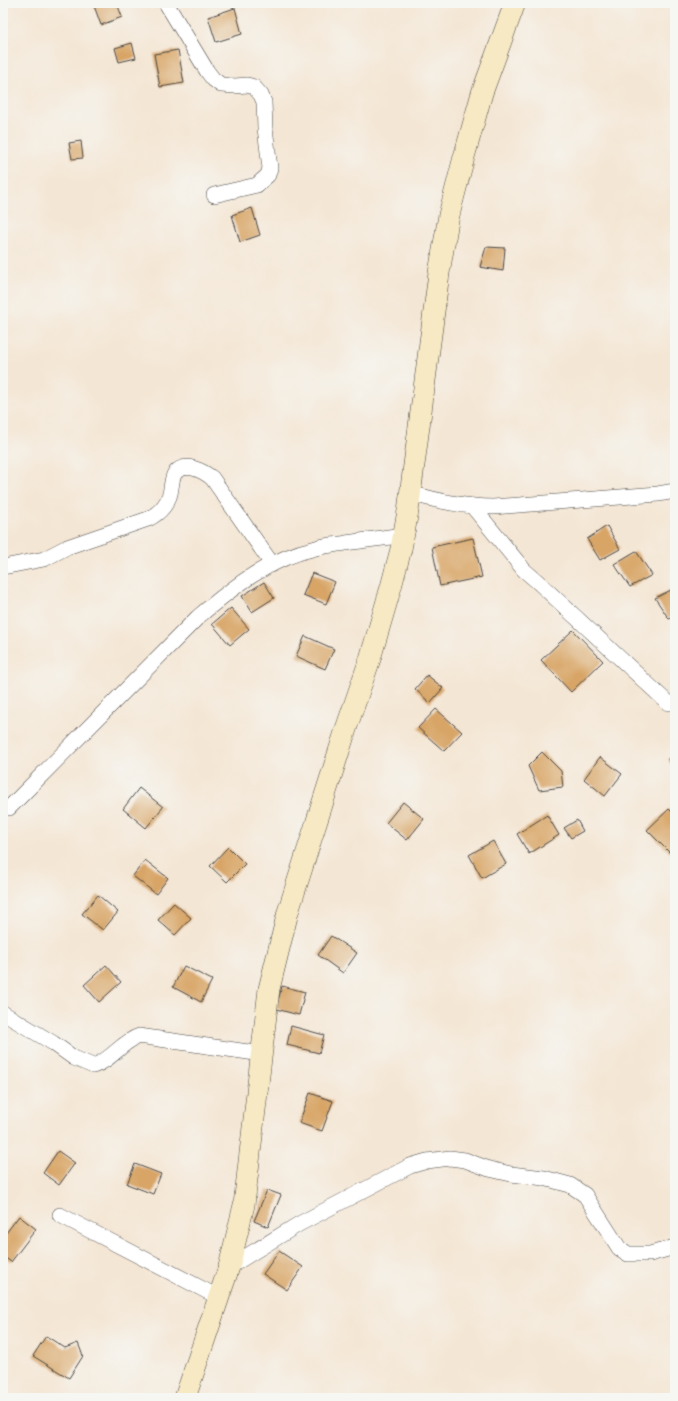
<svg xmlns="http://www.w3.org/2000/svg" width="678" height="1401" viewBox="0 0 678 1401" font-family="'Gochi Hand',sans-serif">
  <rect width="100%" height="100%" fill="#f6f6f2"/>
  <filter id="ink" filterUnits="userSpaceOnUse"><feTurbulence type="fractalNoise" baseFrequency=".025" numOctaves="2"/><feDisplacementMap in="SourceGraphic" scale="8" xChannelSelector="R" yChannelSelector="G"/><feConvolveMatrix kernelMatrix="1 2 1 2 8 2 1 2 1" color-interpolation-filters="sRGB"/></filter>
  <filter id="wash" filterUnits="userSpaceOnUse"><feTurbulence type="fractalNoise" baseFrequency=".012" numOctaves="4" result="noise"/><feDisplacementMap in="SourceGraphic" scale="16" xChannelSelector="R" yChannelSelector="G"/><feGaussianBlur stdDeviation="0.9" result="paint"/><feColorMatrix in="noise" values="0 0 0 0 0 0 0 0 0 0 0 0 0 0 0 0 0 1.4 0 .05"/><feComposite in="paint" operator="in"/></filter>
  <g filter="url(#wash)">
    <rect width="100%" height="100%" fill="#f4e6d4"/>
    <g id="blocks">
      <g fill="#d8a566">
        <path d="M93,3h24l5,14 -21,8z"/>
        <path d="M235,8l7,26 -26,8 -8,-25z"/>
        <path d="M132,43l4,15 -17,4 -4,-14z"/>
        <path d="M178,50l6,33 -24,4 -6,-33z"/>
        <path d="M81,141l2,17 -11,1 -3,-16z"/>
        <path d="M252,208l8,27 -20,7 -8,-27z"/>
        <path d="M486,247l19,1 -2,23 -23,-4z"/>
        <path d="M607,526l13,23 -20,11 -13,-21z"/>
        <path d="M473,538l9,39 -42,9 -8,-39z"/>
        <path d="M636,551l16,24 -22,12 -16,-23z"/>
        <path d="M312,573l23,9 -9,22 -23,-9z"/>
        <path d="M264,582l10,16 -22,14 -10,-16z"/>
        <path d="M675,588v28l-6,3 -14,-21z"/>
        <path d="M231,608l18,21 -19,16 -18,-21z"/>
        <path d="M573,630l30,31 -32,31 -30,-32z"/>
        <path d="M305,636l29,13 -9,20 -29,-13z"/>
        <path d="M427,675l16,13 -13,15 -15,-14z"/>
        <path d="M436,709l26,23 -18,19 -26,-23z"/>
        <path d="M542,752l19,19 2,16 -24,3 -11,-24z"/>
        <path d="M675,754v17l-7,-12z"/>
        <path d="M600,757l22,17 -17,22 -21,-17z"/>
        <path d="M139,788l24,19 -17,21 -23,-19z"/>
        <path d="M403,802l21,17 -17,21 -21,-17z"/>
        <path d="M669,809l6,6v35l-4,4 -24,-24z"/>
        <path d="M547,815l12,20 -30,19 -12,-20z"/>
        <path d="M577,820l6,11 -12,7 -7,-10z"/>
        <path d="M493,841l13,23 -24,14 -13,-23z"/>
        <path d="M228,847l17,17 -18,18 -17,-16z"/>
        <path d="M145,860l23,18 -12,16 -23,-18z"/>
        <path d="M98,895l20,17 -15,18 -21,-16z"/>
        <path d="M174,903l17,15 -16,17 -17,-15z"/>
        <path d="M331,936l26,17 -14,20 -25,-18z"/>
        <path d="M106,965l15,17 -22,20 -15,-17z"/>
        <path d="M184,966l28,14 -11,22 -28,-15z"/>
        <path d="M282,986l23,6 -6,23 -23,-6z"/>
        <path d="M291,1026l33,9 -5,18 -32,-8z"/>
        <path d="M310,1093l23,8 -11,30 -23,-8z"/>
        <path d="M58,1151l17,12 -16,22 -16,-12z"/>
        <path d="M135,1164l26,10 -8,20 -26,-10z"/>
        <path d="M267,1190l14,5 -13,32 -14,-6z"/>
        <path d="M19,1216l17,13 -25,33 -8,-6v-19z"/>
        <path d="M279,1251l24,16 -16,23 -24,-16z"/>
        <path d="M46,1336l19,12 13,-5 5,13 -14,22 -36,-22z"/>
      </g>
    </g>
  </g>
  <g filter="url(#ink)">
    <use href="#blocks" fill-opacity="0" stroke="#494744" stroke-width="1"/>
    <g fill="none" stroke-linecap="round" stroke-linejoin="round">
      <defs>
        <g id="street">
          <path d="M166,3l41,68 6,8 8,6 14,1 12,-1 7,2 7,8 3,7 1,26 5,40 -2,7 -11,10 -43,10"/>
          <path d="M410,493c27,8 54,14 83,14l165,-13 17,-3"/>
          <path d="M473,507l51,63 14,12 130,121h7"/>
          <path d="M3,567l41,-8 23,-12 81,-28c12,-6 22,-17 23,-31 1,-5 1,-11 4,-15 10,-12 28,-2 37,5l60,86"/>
          <path d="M9,808l189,-191c35,-30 72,-59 118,-69 9,-3 20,-3 30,-5 19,-3 38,-5 58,-8"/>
          <path d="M3,1013l50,30 21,15 19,8c18,-5 28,-24 46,-30l123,18"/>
          <path d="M60,1215l158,82"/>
          <path d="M229,1267l70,-43 111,-58 17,-5 23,-3 15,2 24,9 22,5 33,4 26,7 15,10 34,53 9,6h22l25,-7"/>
        </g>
        <path id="secondary" d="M185,1398l44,-131 15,-62 25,-216 19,-77 59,-186 23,-67 21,-72 10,-38 7,-38 31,-238 10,-58 15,-58 18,-64 33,-90"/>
      </defs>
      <use href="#street" stroke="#494744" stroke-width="16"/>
      <use href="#secondary" stroke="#494744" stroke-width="22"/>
      <use href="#street" stroke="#fff" stroke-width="15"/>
      <use href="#secondary" stroke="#f7e9c3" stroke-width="21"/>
    </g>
  </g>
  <rect width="678" height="1401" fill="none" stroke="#f6f6f2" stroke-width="16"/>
</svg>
